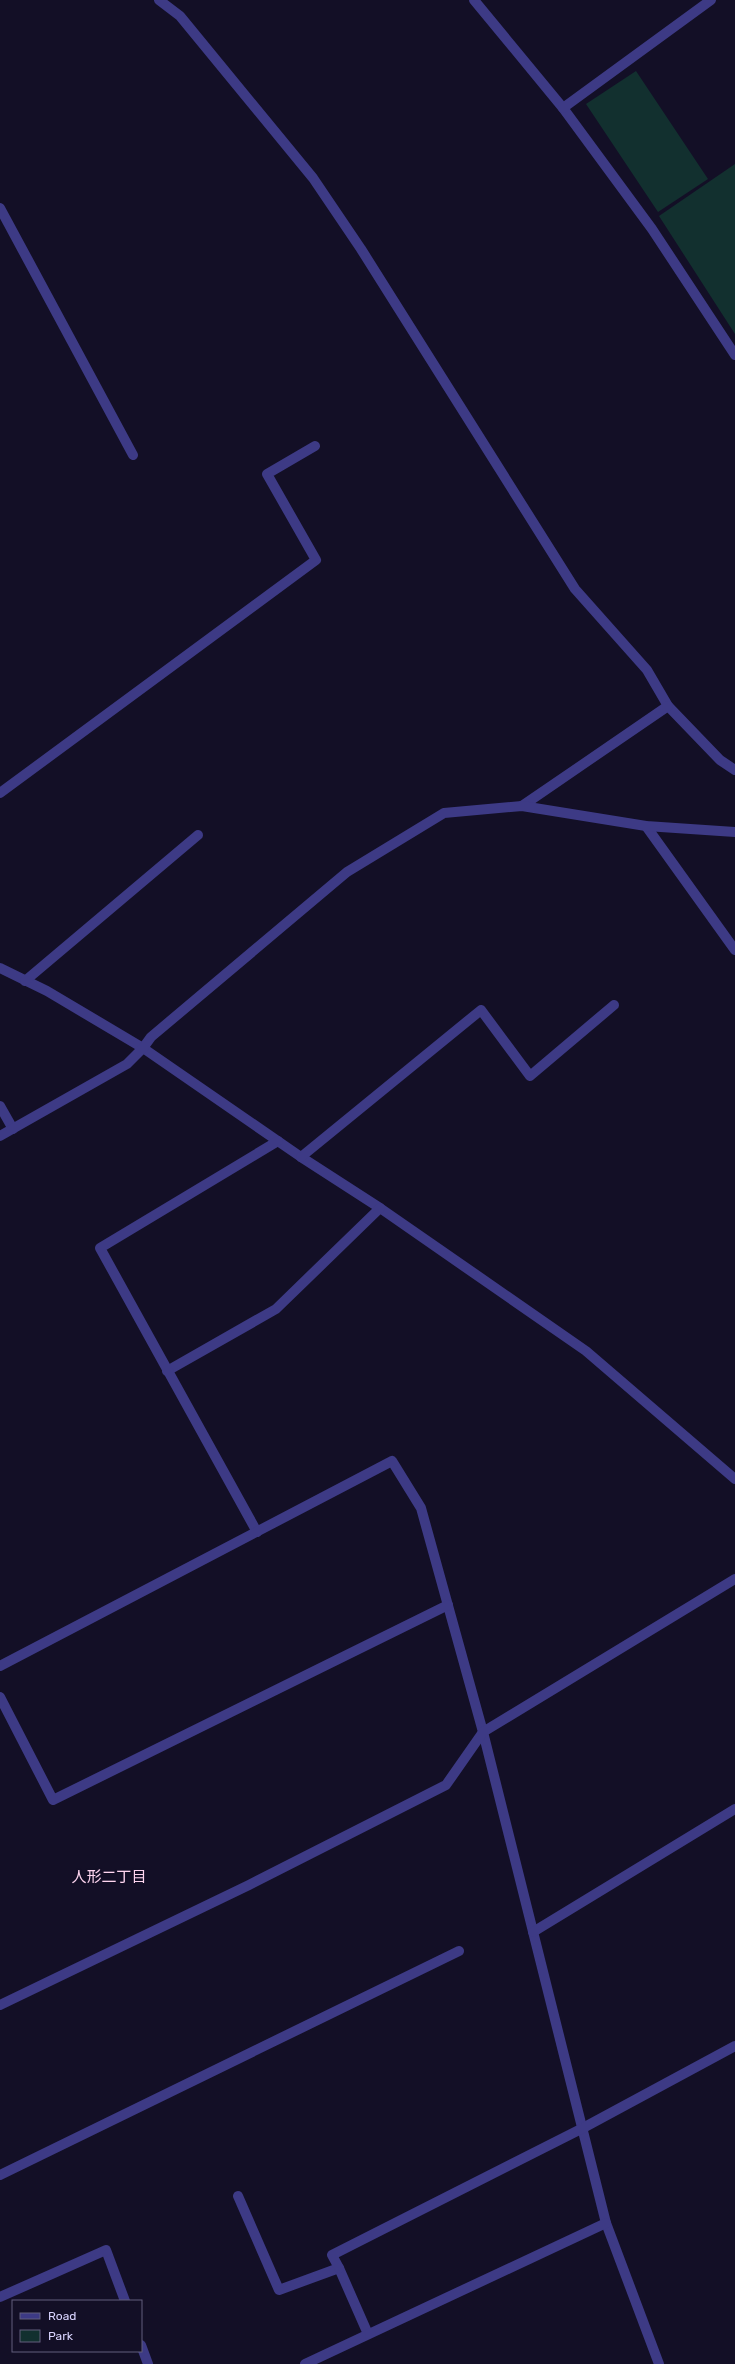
<svg xmlns="http://www.w3.org/2000/svg" width="735" height="2364" viewBox="0 0 735 2364" font-family="Rubik,'Noto Sans JP',sans-serif">
  <rect width="100%" height="100%" fill="#130f26"/>
  <g fill="#12302f">
    <path d="M636,71l72,108 -50,33 -72,-108z"/>
    <path d="M735,164v170l-76,-118z"/>
  </g>
  <g fill="none" stroke-linecap="round" stroke-linejoin="round">
    <g stroke="#3d3a85" stroke-width="10">
      <path d="M159,0l21,16 133,162 48,71 214,340 72,81 21,36 52,54 15,10"/>
      <path d="M474,0l89,108 89,121 83,126"/>
      <path d="M563,108l148,-108"/>
      <path d="M0,208l133,247"/>
      <path d="M0,793l316,-233 -49,-86 48,-28"/>
      <path d="M522,806l146,-100"/>
      <path d="M646,826l89,124"/>
      <path d="M0,968l47,23 96,57 158,109 79,51 206,143 149,128"/>
      <path d="M25,981l173,-146"/>
      <path d="M0,1106l13,23"/>
      <path d="M0,1136l127,-72 16,-16 8,-11 196,-165 97,-59 78,-7 124,20 89,6"/>
      <path d="M301,1157l180,-147 49,66 84,-71"/>
      <path d="M167,1371l109,-62 104,-101"/>
      <path d="M257,1532l-157,-284 178,-107"/>
      <path d="M0,1666l392,-205 29,47 62,224 123,491 53,141"/>
      <path d="M0,1697l53,103 395,-195"/>
      <path d="M533,1932l202,-123"/>
      <path d="M0,2005l249,-120 197,-100 37,-53 252,-153"/>
      <path d="M0,2175l459,-224"/>
      <path d="M238,2196l41,94 60,-22 29,66"/>
      <path d="M339,2268l-7,-13 251,-127 152,-82"/>
      <path d="M0,2297l106,-47 19,51"/>
      <path d="M141,2345l7,19"/>
      <path d="M305,2364l301,-141"/>
    </g>
  </g>
  <g text-anchor="middle" stroke-width="3.5" stroke-linejoin="round" paint-order="stroke">
    <g font-size="15" fill="#ffd6f0" stroke="#130f26">
      <text x="109" y="1882">人形二丁目</text>
    </g>
  </g>
  <rect x="12" y="2300" width="130" height="52" fill="#130f26" stroke="#625e7d"/>
  <rect x="20" y="2313" width="20" height="6" fill="#3d3a85" stroke="#625e7d"/>
  <text x="48" y="2320" font-size="12" fill="#d9d4ff">Road</text>
  <rect x="20" y="2330" width="20" height="12" fill="#12302f" stroke="#625e7d"/>
  <text x="48" y="2340" font-size="12" fill="#d9d4ff">Park</text>
</svg>
